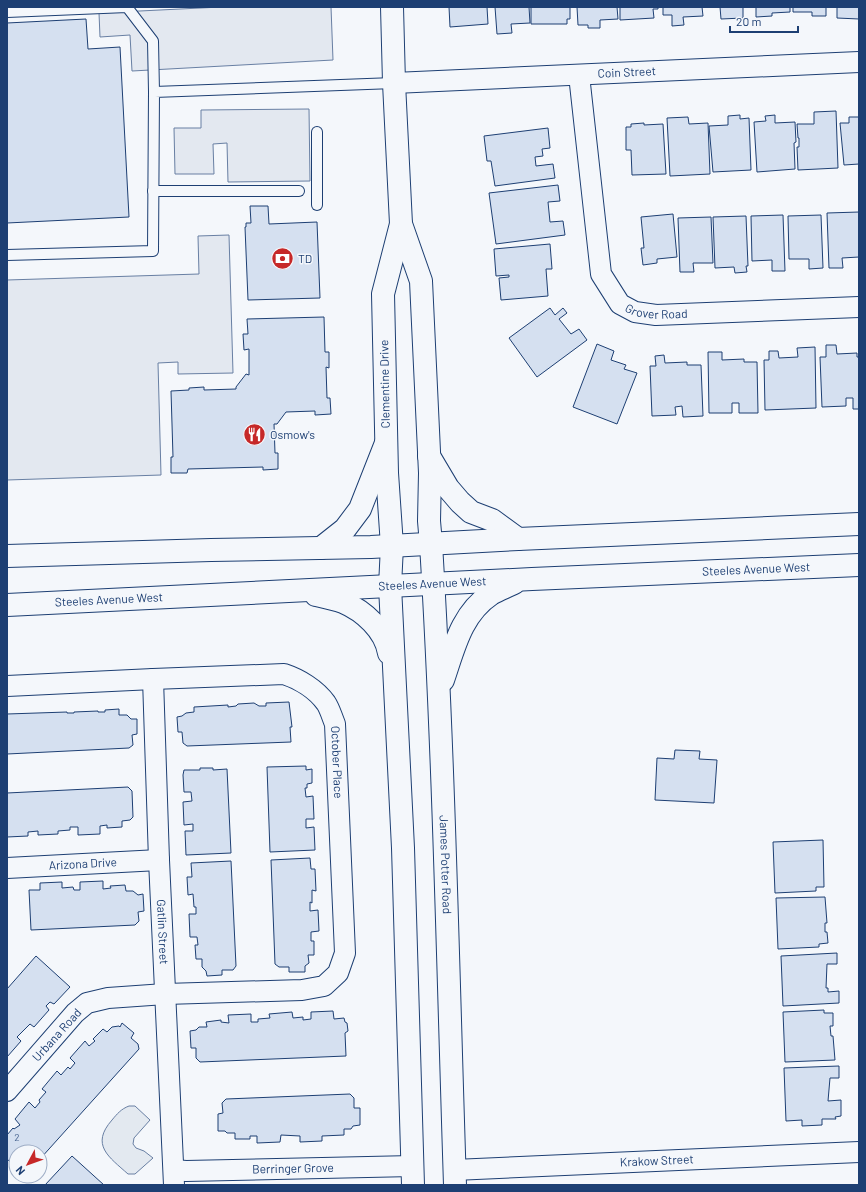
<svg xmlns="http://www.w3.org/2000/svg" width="866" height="1192" viewBox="0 0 866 1192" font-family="Barlow,sans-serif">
  <rect width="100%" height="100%" fill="#f4f7fb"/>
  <path fill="#e3e9f0" stroke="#687fa3" d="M129,1106h6l15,14 -16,18 -1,6 3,4 8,3 9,7 -18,16h-7c-19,-17 -38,-29 -16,-54 5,-6 9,-11 17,-14z"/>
  <g fill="#e3e8f0" stroke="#687fa3">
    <path d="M221,7h110l2,53 -201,11 -2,-36 -30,2 -1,-24z"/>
    <path d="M309,109l1,72 -82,1 -1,-39 -14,1 1,30h-39l-1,-46h27v-18z"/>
    <path d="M229,235l4,138 -55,1v-12l-20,1 3,112 -154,5v-200l192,-6 -1,-38z"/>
  </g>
  <g fill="#d5e0f0" stroke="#1d3f73">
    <path d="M449,7h38l1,17 -38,3z"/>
    <path d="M495,7h34l1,16 -19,1 1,9 -15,1z"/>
    <path d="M531,7h39v12h-3v5h-36z"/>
    <path d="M577,7h40l1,12 -18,1v8h-12v-3h-10z"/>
    <path d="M620,7h38v2h-5l1,9 -34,2z"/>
    <path d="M663,7h39l1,9 -20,1 1,8 -12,1v-11h-9z"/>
    <path d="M704,7h39v11l-22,1 -1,-12z"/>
    <path d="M756,7h34v5l-18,1v3l-16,1z"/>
    <path d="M793,7h33v9h-14v-4h-19z"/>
    <path d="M837,7h22v12l-22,-1z"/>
    <path d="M86,19l2,30 32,-2 9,170 -122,6v-200z"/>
    <path d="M836,111l2,57 -40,2 -1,-23h2v-9h-1l-1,-14h17v-12z"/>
    <path d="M740,115v4l9,-1 2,52 -38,2 -4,-46 19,-1v-9z"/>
    <path d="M775,115v8l20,-1 1,20 -2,1 1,26 -38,3 -3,-50 12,-1 -1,-5z"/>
    <path d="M688,117l1,7 19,-1 2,51 -40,2 -3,-58z"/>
    <path d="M849,117h10v47l-15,1 -4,-42h9z"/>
    <path d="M644,123v2l19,-1 3,50 -34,1 -1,-25h-5v-23h5v-3z"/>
    <path d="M548,128l2,20 -8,1 1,7 -8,1 1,9 17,-2 2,14 -60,8 -4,-25h-4l-3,-25z"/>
    <path d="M558,185l2,16 -12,1 2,20 13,-1 2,14 -69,9 -7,-51z"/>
    <path d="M250,206h18l1,18 48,-2 3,76 -72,2 -3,-73h1v-4h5z"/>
    <path d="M859,212v45l-17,1 1,10h-14l-2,-55z"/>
    <path d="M673,214l4,43 -20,2v4l-14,2 -2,-17h3l-3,-31z"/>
    <path d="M783,215l2,56h-13v-11l-20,1 -1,-45z"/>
    <path d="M821,215l2,53 -14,1v-10h-20l-1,-43z"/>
    <path d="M746,216l2,50h-2l1,6 -12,1 -1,-6 -19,1 -2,-51z"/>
    <path d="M711,217l2,46h-20l1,9h-14l-2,-54z"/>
    <path d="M550,244l2,25h-6l2,27 -47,4 -2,-22 10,-1v-2l-13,1 -2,-27z"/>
    <path d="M550,308l5,7 8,-7 4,5 -8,6 12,15 8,-5 8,11 -50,37 -28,-39z"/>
    <path d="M324,317l1,35h4v16l-3,-1 1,31h3l1,16 -16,1v-4l-29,1 -9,12h-3l1,29h3v16l-15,1v-3l-75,2 -1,4h-16v-16h2l-2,-66 18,-1v-2l15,-1v3l32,-1v-2l10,-13 3,1v-26l-5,1 -1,-16h5l-1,-15z"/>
    <path d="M597,344l17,7 -3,9 15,5 -2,4 13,4 -20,51 -44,-17z"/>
    <path d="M826,345h10l1,9 20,-1v4h2v52h-6v-11h-7v8l-24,1 -2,-50h6z"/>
    <path d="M815,347l1,61 -51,2 -1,-50h5v-9h9l1,7 19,-1 -1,-9z"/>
    <path d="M708,352h14v8l22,-1v3h13l1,51h-19v-10h-7v10h-23z"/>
    <path d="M664,355l1,8 22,-1v3h14l2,51 -20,1 -1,-11 -7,1 1,8 -24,1 -2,-50h6l-1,-10z"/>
    <path d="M289,702l3,25h-2l1,15 -104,4 -4,-3 -1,-11h-4l-1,-15 5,-1 4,-3 8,-1v-5l34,-2v2l8,-1 2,-2 16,-1 5,3h7v-3z"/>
    <path d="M119,709v6h8l4,4h6v15l-5,1 1,10 -4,3 -122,6v-40l60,-2v1h7v-1l24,-1v1h7v-2z"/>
    <path d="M675,750l25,1 -1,8 18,1 -3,43 -59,-3 2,-42 17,1z"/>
    <path d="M306,766v4l6,-1v14l-5,1v4h-2l1,9 7,-1 1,23h-8v9l8,-1 1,23 -45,2 -3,-85z"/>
    <path d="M200,768h13v2l14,-1 4,84 -45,2 -1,-24h8v-7l-9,1 -1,-23 9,-1 -1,-9h-7l-1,-17 1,-5h16z"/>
    <path d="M128,787l4,4 1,26 -3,3 -8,1v6l-15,1v-3l-7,1v8l-22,1v-8h-8v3l-12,1v3l-20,1v-4l-10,1v4l-21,1v-44z"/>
    <path d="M823,840l1,47h-8v4l-41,2 -2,-51z"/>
    <path d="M310,858l1,11h4l1,22 -4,-1v13l-2,-1v9l8,-1 1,21 -8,1v9h3v14h-6l1,8 -4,3v6h-16v-5h-10l-4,-3 -4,-104z"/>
    <path d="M231,861l5,105 -3,4h-11v5l-15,1 -1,-5 -4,-4v-8h-6l-1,-14h3l-1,-8h-7l-1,-23h7v-7h-2l-1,-13 -5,1 -1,-18h5l-1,-14z"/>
    <path d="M103,881v8l8,-1 -1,-2 15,-1 1,6h7l5,4 5,-1 1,17 -6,1 1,9 -4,4 -104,5 -2,-40h11v-7l22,-1v6l11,-1 1,3h6v-8z"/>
    <path d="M825,897l2,26h-2v9h2l1,11 -9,1v3l-41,2 -2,-51z"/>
    <path d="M837,953v11h-10l-1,24h2v4l11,-1v12l-56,3 -2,-50z"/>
    <path d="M36,956l34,31 -16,17 -4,-2 -4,4 3,4 -15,17 -4,-3 -13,13 4,4 -14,16v-68z"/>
    <path d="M824,1010v3h9v13h-3l1,10h2l2,24 -50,2 -2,-50z"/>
    <path d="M333,1011l1,8 10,-1 1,4 2,1 1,8 -3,2 1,23 -146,6 -4,-4v-10h-5l-1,-17 6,-1 3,-3h8l-1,-5 15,-2v2l8,1 -1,-8 23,-1v8h7v-3l12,-1 -1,-4 23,-2 1,6 10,-1v3l8,-1v-7z"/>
    <path d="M122,1023l12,10 -3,5 7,6 1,5 -99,110v-7h-24v15l-9,-8v-24l6,-7 1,1 6,-4 -5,-6 14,-17 6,6 5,-6 -1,-2 7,-8 -4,-3 15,-18 4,4 7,-8 2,2 5,-6 -5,-5 15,-17 4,5 6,-5 -2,-2 10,-10 4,3 5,-5 7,-1 1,1z"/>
    <path d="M839,1066v12h-9l-2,23 13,-1v16l-6,1 1,2h-14v6l-20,1v-6l-16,1 -2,-53z"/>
    <path d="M350,1094l4,4v10h6v17l-7,1 -2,3h-7v6l-22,1v5l-22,1v-6l-19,-1 -1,7 -23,1v-7h-7v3h-15v-6h-8l-2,-2h-7v-17l5,-1 -1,-10 4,-4z"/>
    <path d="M72,1156l32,29h-59z"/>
  </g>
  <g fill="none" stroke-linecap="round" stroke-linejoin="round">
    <defs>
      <g id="service">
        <path d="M7,12l120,-5 26,34 1,51"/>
        <path d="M317,132v73"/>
        <path d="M153,191h146"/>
        <path d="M7,255l146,-4 1,-159 240,-9"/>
      </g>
      <g id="minor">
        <path id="s1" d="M579,75l22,199 19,30 15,8 21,3 203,-8"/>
        <path id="s2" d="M394,83l465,-21"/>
        <path id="s3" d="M153,679l6,181 15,325"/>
        <path id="s4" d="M7,686l146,-7 131,-5c15,5 32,15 42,29 4,6 6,14 9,21l10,229 -7,20 -14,13 -22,4 -137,4 -57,4 -21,5 -12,10 -68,78"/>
        <path id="s5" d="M7,868l152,-8"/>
        <path id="s6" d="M174,1170l12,1 227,-5"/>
        <path id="s7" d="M454,1170l405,-18"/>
      </g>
      <g id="tertiary">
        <path d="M392,7l2,76 7,141 20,57 9,192 -1,48 2,23"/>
        <path d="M392,546l-5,-73 -4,-179 18,-70"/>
      </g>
      <g id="secondary">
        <path d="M429,456l19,32 12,14 11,10 21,8 26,19"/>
        <path id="s8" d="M431,544c13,213 17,427 24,641"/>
        <path d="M392,546l-2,40 13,262 10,337"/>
        <path d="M321,548l24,-19 15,-20 26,-66"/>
        <path d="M7,556l204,-6 160,-3 147,-8 341,-15"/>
        <path d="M316,595c9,2 19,4 27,7 21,9 42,28 46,51"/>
        <path id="s9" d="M7,605l525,-26 327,-14"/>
        <path d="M443,680c11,-32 18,-66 48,-86 7,-4 15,-7 23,-11"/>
      </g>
    </defs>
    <use href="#service" stroke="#1d3f73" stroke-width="12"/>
    <use href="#minor" stroke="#1d3f73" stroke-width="22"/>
    <use href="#tertiary" stroke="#1d3f73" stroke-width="24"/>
    <use href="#secondary" stroke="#1d3f73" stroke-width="24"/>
    <use href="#service" stroke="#f4f7fb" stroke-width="10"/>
    <use href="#minor" stroke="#f4f7fb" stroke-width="20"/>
    <use href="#tertiary" stroke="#f4f7fb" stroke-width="22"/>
    <use href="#secondary" stroke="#f4f7fb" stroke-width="22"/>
  </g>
  <defs>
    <symbol id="bank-disc" viewBox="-11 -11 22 22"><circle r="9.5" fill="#c62828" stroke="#f4f7fb"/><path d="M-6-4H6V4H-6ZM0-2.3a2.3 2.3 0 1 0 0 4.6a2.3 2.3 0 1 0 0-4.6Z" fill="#fff"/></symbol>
    <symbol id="restaurant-disc" viewBox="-11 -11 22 22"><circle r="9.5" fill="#c62828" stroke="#f4f7fb"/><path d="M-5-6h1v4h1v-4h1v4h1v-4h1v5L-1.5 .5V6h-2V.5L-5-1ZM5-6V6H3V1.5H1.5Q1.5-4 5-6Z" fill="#fff"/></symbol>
  </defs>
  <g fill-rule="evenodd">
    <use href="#bank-disc" x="270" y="246" width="25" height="25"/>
    <use href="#restaurant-disc" x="242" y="422" width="25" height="25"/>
  </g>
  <g text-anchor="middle" stroke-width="3" stroke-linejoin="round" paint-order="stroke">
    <g font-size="10" fill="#4b6792">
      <text x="17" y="1141">2</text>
    </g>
    <g font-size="12" fill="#1d3f73" stroke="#f4f7fb">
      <text dy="4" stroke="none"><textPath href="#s2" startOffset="233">Coin Street</textPath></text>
      <text dy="4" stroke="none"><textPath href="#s1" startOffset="274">Grover Road</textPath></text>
      <text transform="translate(385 384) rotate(-91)" y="4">Clementine Drive</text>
      <text dy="4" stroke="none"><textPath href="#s9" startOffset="750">Steeles Avenue West</textPath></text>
      <text dy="4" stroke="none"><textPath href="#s9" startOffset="426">Steeles Avenue West</textPath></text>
      <text dy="4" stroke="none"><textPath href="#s9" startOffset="102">Steeles Avenue West</textPath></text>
      <text dy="4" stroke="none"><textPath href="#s4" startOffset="390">October Place</textPath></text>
      <text dy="4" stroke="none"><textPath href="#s5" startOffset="76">Arizona Drive</textPath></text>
      <text dy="4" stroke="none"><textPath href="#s8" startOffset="321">James Potter Road</textPath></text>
      <text dy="4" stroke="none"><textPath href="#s3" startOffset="253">Gatlin Street</textPath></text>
      <text transform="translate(57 1035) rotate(-48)" y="4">Urbana Road</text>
      <text dy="4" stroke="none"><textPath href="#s7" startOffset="203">Krakow Street</textPath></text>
      <text dy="4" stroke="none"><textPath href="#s6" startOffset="119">Berringer Grove</textPath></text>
    </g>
    <g font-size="12" fill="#1d3f73" stroke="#f4f7fb" text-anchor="start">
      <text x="298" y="263">TD</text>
      <text x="270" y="439">Osmow's</text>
    </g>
  </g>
  <rect width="866" height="1192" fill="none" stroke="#1d3f73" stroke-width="16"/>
  <g transform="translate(28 1164) rotate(229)"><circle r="19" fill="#f4f7fb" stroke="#9eadc5"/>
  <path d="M0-3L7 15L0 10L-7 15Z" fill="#c62828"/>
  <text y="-6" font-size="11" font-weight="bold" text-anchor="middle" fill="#1d3f73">N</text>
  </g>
  <path d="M730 26v6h68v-6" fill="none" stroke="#1d3f73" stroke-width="2"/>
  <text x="736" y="26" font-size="12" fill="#1d3f73" stroke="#f4f7fb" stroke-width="3" paint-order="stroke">20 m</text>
</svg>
